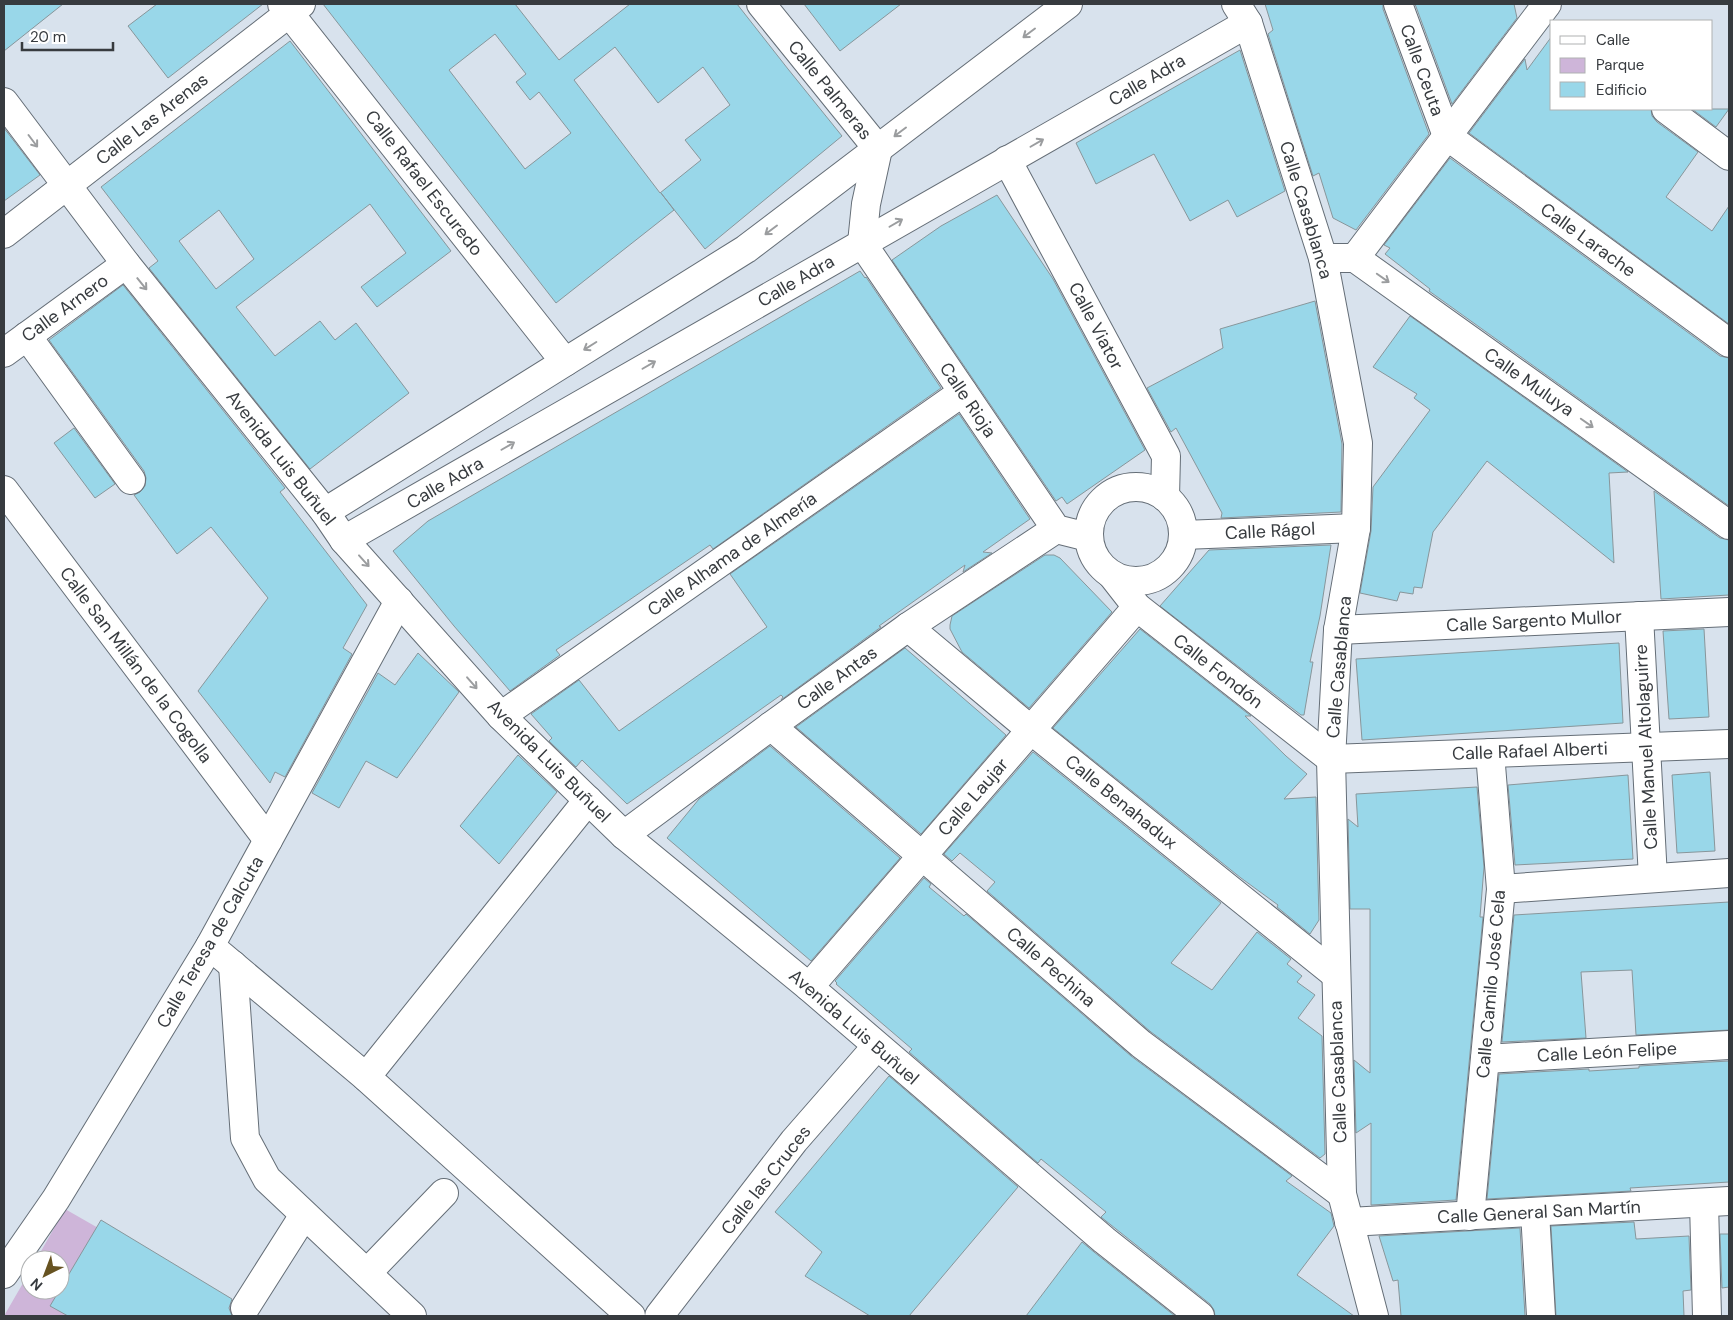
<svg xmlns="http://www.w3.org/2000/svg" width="1733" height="1320" viewBox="0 0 1733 1320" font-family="'DM Sans',sans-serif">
  <rect width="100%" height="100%" fill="#d8e2ed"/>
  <path fill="#ceb5d9" d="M65,1209l187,107h-248l26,-45v19h30v-30h-24z"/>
  <g fill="#99d7e9" stroke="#88969b" fill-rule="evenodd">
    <path d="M4,4h59l-59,47z"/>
    <path d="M157,4h106l-95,74 -40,-52z"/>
    <path d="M323,4h192l44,56 71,-56h107l51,65 54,67 -137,113 -44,-56 13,17 -118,93zM495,34l31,40 -10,8 14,18 9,-8 32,41 -46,36 -76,-99zM615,47l43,56 45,-36 27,38 -45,35 16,20 -41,33 -86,-113z"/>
    <path d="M804,4h97l-61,47z"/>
    <path d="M1265,4h118v5l46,125 -73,96 -23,-12 -14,-45 -6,3 -45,-142 5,-4z"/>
    <path d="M1415,4h99l3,14 -65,86z"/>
    <path d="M1552,36v73h99l1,7 5,6 41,30 -32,45 46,34 17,-25v118l-260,-191 56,-74 2,11z"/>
    <path d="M290,41l161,210 -74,56 -16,-20 45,-34 -36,-49 -134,103 39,49 45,-35 15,19 21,-17 53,70 -99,76 -161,-201 9,-7 -57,-74zM219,210l35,49 -38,30 -37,-48z"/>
    <path d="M1240,50l45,141 -48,26 -9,-17 -38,21 -36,-67 -58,30 -20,-41z"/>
    <path d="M1692,109h37l-13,18z"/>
    <path d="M4,128l36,47 -36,26z"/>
    <path d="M1450,158l270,198 9,2v148l-300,-215 1,-2 -45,-35 5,-6 -6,-3z"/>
    <path d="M997,195l56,84 92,171 -78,54 -5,-7 -6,4 -164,-241 49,-34z"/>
    <path d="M860,271l5,7 1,-1 75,111 -228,161 -3,-4 -154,105 4,5 -50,36 -56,-65 -61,-75 35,-30z"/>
    <path d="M123,285l162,203 -5,4 87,113 -24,43 9,6 -67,123 -10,-5 -5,11 -72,-92 70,-93 -57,-71 -34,27 -43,-59 6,-3 5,-6 1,-8 -2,-7 -95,-131z"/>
    <path d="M1315,301l27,143 -1,68 -120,6 1,-5 -46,-85 -5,4 -24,-44 76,-40 -3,-19z"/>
    <path d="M1410,316l218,156 -19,1 5,90 -127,-102 -54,71 -11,56 -8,-1 -1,7 -13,-2 -3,9 -37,-8 11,-62 2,-44 57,-77 -16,-12 3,-4 -44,-27z"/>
    <path d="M959,414l71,105 -47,33 9,1 -29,19 2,-7 -86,61 2,1 -100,73 2,-3 -2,-2 -154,109 -45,-44 -6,7 -27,-26 3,-3 -21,-24 48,-34 40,51 148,-104 -37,-53z"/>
    <path d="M74,428l41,56 -20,14 -41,-55z"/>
    <path d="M1654,491l66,47 9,2v55l-68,4z"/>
    <path d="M1331,545l-11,71 -10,46h3l-9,53h-3l-141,-109 49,-56z"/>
    <path d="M1045,555h9l6,3 52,54 -83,96 -67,-56 -12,-23v-4l2,-9z"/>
    <path d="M1140,629l111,87h-6l41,40 21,18 -23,25 32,-2 3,123 -9,14 -33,-27 1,-2 -37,-27 -188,-150z"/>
    <path d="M1704,629l5,88 -40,2 -6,-88z"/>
    <path d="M1619,643l4,80 -261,17 -6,-81z"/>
    <path d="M905,648l101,87 -85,99 -125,-107z"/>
    <path d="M418,653l41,39 -62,86 -31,-17 -27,47 -27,-15 66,-120 17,12z"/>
    <path d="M770,746l130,112 -89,103 -144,-123 32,-39z"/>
    <path d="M1033,752l188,151 -50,60 41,27 45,-58 34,27 -4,5 15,12 -5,6 18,13 -17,23 24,18 3,118 -5,4 -169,-126 -164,-141 8,-9 -35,-29 -8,8 -8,-7z"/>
    <path d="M518,755l39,37 -58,72 -39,-38z"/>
    <path d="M1710,772l5,79 -38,2 -5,-78z"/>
    <path d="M1628,775l5,84 -118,6 -7,-80z"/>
    <path d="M1477,787l7,80 -4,50h3l-27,283 -85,5v-82l-15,10 -2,-73 16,13v-164h-20l-2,-90 10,8 -2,-33z"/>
    <path d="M924,878l7,6 -2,3 35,29 2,-2 165,142 161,120 -6,5 45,32 3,13 -37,49 57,41h-139l-1,-6 -4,-6 -109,-87 5,-5 -65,-53 -3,4 -129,-111 3,-3 -76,-65 1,-1 -2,-2z"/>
    <path d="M1729,902v128l-93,5 -4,-65 -51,2 5,66 -84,4 12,-127z"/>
    <path d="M1729,1061v121l-99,6 1,3 -144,8 12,-125 90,-5v2l50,-3v-2z"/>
    <path d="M889,1076l129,111 -109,129h-39l-65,-40 17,-24 -47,-40z"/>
    <path d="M101,1220l131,79 -3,9 3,8h-164l-18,-10z"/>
    <path d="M1634,1222l2,17 53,-3 2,54 -8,1 1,25h-128l-5,-90z"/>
    <path d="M1520,1228l5,88h-124l-3,-36 -5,1 -14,-45z"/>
    <path d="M1720,1234h9v53l-7,1z"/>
    <path d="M1082,1242l12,10 81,64h-149z"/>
  </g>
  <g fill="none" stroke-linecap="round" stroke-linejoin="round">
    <defs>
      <g id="minor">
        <path d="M282,4l283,358"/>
        <path d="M761,4l117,145 -12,55 -4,39 194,286 32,8"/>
        <path d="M1236,4l12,19 75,235 35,185 -2,85 -18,102 -7,129 11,435 32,122"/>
        <path d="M1398,4l49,132 282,207"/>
        <path d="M4,102l122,162 199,248 19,28 157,176 123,119 185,152 295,253 96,76"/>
        <path d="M1666,109l63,47"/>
        <path d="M1007,160l159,296 -1,41"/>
        <path d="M4,234l297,-230"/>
        <path d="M1323,258h32l374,267"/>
        <path d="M1355,258l192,-254"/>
        <path d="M27,336l104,144"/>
        <path d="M4,353l122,-89"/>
        <circle cx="1136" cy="534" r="47"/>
        <path d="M4,490l264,350"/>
        <path d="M325,512l421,-263 322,-245"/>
        <path d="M1183,535l173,-7"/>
        <path d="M344,540l904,-517"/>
        <path d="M1112,575l25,32 194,152 398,-15"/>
        <path d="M1639,616l14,262"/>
        <path d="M908,627l123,103 304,244"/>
        <path d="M1338,630l391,-18"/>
        <path d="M501,716l462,-324"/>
        <path d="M771,726l370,318 201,150"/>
        <path d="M624,835l147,-109 137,-99 148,-98"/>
        <path d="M1501,889l228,-16"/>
        <path d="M210,946l156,131 265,239"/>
        <path d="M233,965l12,173 22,41 145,137"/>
        <path d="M809,987l328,-380"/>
        <path d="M1485,1059l244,-14"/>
        <path d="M366,1077l222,-277"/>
        <path d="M1704,1203l3,113"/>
        <path d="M1535,1212l6,104"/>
        <path d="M1470,1216l31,-327 -11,-136"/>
        <path d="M1349,1222l380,-21"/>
        <path d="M367,1273l77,-80"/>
        <path d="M4,1274l52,-75 154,-253 189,-345"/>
        <path d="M245,1308l59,-93"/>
        <path d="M659,1316l135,-175 82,-94"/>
      </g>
    </defs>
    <use href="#minor" stroke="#656e77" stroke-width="30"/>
    <use href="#minor" stroke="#fff" stroke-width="28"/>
  </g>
  <defs><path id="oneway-shaft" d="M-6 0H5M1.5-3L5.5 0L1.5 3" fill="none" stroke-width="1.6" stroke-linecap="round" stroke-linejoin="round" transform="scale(1.25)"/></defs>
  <g stroke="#9b9d9f">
    <use href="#oneway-shaft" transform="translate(1029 33) rotate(143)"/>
    <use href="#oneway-shaft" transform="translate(900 132) rotate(143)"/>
    <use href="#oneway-shaft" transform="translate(33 141) rotate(53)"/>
    <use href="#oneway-shaft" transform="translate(1037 143) rotate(-30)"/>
    <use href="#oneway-shaft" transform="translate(896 223) rotate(-30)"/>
    <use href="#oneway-shaft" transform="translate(771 230) rotate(143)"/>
    <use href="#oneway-shaft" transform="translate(1383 278) rotate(35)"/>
    <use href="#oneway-shaft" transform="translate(142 284) rotate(51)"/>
    <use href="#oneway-shaft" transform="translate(590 346) rotate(148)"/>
    <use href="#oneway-shaft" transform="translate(649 365) rotate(-30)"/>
    <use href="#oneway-shaft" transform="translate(1587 423) rotate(35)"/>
    <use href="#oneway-shaft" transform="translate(508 446) rotate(-30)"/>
    <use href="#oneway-shaft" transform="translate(364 561) rotate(48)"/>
    <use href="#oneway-shaft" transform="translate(472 683) rotate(49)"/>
  </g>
  <g text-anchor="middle" stroke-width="4" stroke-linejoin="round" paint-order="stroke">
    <g font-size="18" fill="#373b3f" stroke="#fff">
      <text transform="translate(1422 70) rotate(70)" y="6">Calle Ceuta</text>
      <text transform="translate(1147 80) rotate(-30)" y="6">Calle Adra</text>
      <text transform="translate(830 90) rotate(51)" y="6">Calle Palmeras</text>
      <text transform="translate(152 119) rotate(-38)" y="6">Calle Las Arenas</text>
      <text transform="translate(424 183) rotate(52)" y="6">Calle Rafael Escuredo</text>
      <text transform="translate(1306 210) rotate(73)" y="6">Calle Casablanca</text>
      <text transform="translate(1588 240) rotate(36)" y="6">Calle Larache</text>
      <text transform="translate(796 281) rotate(-30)" y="6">Calle Adra</text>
      <text transform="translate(65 308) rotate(-36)" y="6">Calle Arnero</text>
      <text transform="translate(1096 326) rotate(62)" y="6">Calle Viator</text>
      <text transform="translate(1529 382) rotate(35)" y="6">Calle Muluya</text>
      <text transform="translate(968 400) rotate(56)" y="6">Calle Rioja</text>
      <text transform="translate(281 458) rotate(52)" y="6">Avenida Luis Buñuel</text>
      <text transform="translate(445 483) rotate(-30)" y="6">Calle Adra</text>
      <text transform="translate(1270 531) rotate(-3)" y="6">Calle Rágol</text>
      <text transform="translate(732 554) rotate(-35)" y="6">Calle Alhama de Almería</text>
      <text transform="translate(1534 621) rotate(-3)" y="6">Calle Sargento Mullor</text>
      <text transform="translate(136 665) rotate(53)" y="6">Calle San Millán de la Cogolla</text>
      <text transform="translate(1339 667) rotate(-85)" y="6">Calle Casablanca</text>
      <text transform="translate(1218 671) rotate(38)" y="6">Calle Fondón</text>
      <text transform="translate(837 678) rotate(-36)" y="6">Calle Antas</text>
      <text transform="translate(1646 747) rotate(-93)" y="6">Calle Manuel Altolaguirre</text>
      <text transform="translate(1530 751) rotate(-2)" y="6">Calle Rafael Alberti</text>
      <text transform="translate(549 761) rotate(45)" y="6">Avenida Luis Buñuel</text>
      <text transform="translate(973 797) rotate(-49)" y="6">Calle Laujar</text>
      <text transform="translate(1121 802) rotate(39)" y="6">Calle Benahadux</text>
      <text transform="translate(210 942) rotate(-60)" y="6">Calle Teresa de Calcuta</text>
      <text transform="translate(1051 967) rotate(41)" y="6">Calle Pechina</text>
      <text transform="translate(1491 984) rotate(-85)" y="6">Calle Camilo José Cela</text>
      <text transform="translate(854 1027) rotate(41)" y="6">Avenida Luis Buñuel</text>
      <text transform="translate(1607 1052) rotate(-3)" y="6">Calle León Felipe</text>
      <text transform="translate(1338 1072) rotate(-92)" y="6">Calle Casablanca</text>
      <text transform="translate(766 1180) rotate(-52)" y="6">Calle las Cruces</text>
      <text transform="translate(1539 1212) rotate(-3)" y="6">Calle General San Martín</text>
    </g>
  </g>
  <rect width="1733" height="1320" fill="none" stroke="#373b3f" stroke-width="10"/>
  <rect x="1550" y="20" width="162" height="90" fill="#ffffff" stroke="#afb1b2"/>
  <rect x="1560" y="36" width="25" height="8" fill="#ffffff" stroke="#afb1b2"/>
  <text x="1596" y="45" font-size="15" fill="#373b3f">Calle</text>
  <rect x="1560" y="58" width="25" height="15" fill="#ceb5d9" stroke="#afb1b2"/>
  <text x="1596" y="70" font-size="15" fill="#373b3f">Parque</text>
  <rect x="1560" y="82" width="25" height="15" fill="#99d7e9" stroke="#afb1b2"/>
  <text x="1596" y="95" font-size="15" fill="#373b3f">Edificio</text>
  <g transform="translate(45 1275) rotate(222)"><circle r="24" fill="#ffffff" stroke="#afb1b2"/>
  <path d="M0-4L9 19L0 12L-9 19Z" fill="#675321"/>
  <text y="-8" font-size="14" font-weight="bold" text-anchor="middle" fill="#373b3f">N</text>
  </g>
  <path d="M22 42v8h91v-8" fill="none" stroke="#373b3f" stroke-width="2.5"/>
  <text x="30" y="42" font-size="15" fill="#373b3f" stroke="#ffffff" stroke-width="4" paint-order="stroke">20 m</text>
</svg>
